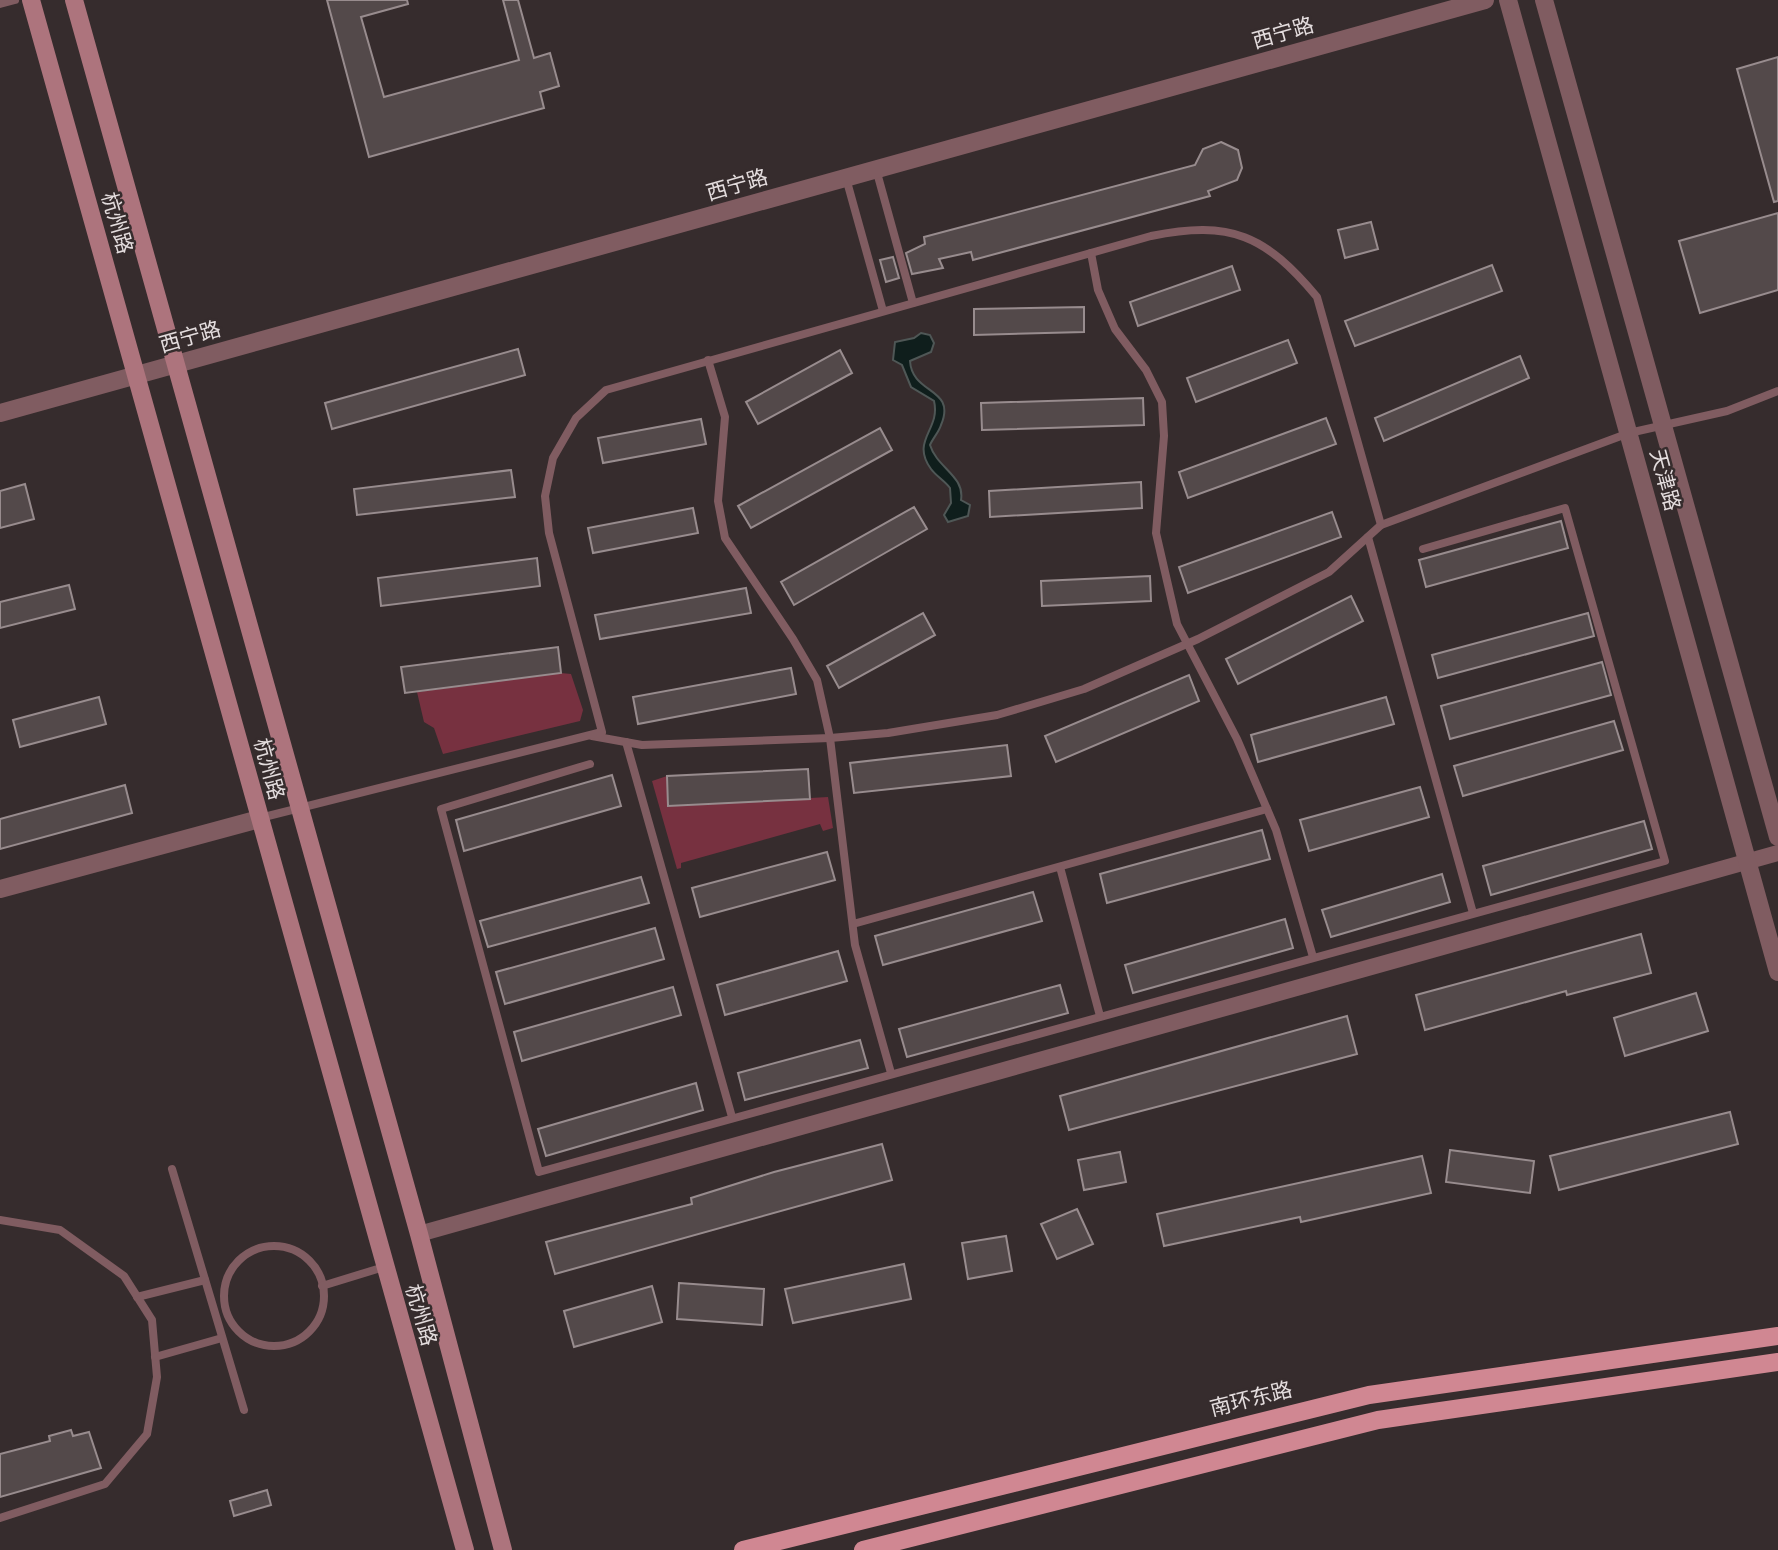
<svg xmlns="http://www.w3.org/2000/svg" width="1778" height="1550" viewBox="0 0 1778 1550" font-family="'Playfair Display','Noto Sans SC',serif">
  <rect width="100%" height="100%" fill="#362c2d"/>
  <g fill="#773140">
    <path d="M561,673l10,1 12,36 -3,11 -137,33 -9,-26 -10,-6 -7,-30z"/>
    <path d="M667,776l2,30 159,-9 5,31 -10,3 -3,-7 -139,39v5l-4,1 -25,-88z"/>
  </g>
  <path fill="#0f1e1c" stroke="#4f5756" stroke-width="2" d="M921,333l9,2 4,8 -3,9 -21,9c2,34 47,26 31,64 -2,7 -8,13 -11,20 7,23 35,31 31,55l9,5 -2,11 -20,6 -4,-7 7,-12 -1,-15c-5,-7 -14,-12 -19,-19 -21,-29 10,-39 3,-68l-23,-14 -9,-22 -9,-5 2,-18 19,-4z"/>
  <g fill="#53494a" stroke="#988c8e" stroke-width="2">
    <path d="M327,0h80l1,4 -47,13 23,80 135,-37 -16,-60h15l16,58 16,-5 9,33 -19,6 4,16 -175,49z"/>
    <path d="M1778,57v144l-4,1 -37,-133z"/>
    <path d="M1221,142l17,8 4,18 -5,12 -29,11 2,5 -237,64 -2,-8 -32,7 4,9 -31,6 -6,-21 19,-9 -1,-7 271,-72 8,-16z"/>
    <path d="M1778,213v77l-78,23 -21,-72z"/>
    <path d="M1371,222l7,27 -33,9 -7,-28z"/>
    <path d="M893,257l6,21 -13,4 -6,-22z"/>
    <path d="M1492,265l10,26 -147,55 -10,-25z"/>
    <path d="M1232,266l8,24 -102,36 -8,-24z"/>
    <path d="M1084,307v25l-110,3v-26z"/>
    <path d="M1288,340l9,23 -101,39 -9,-24z"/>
    <path d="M518,349l7,26 -193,54 -7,-26z"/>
    <path d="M840,350l12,23 -94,51 -12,-22z"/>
    <path d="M1520,356l9,22 -145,63 -9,-23z"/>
    <path d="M1143,398l1,27 -162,5 -1,-27z"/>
    <path d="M1326,418l10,26 -148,54 -9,-26z"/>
    <path d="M701,419l5,25 -103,19 -5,-25z"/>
    <path d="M880,428l12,22 -141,78 -13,-22z"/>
    <path d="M511,470l4,27 -158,18 -3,-26z"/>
    <path d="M1141,482l1,26 -152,9 -1,-26z"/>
    <path d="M25,484l9,35 -34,9v-37z"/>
    <path d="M914,507l13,22 -133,76 -13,-23z"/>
    <path d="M693,508l5,25 -105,20 -5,-25z"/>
    <path d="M1332,512l9,25 -153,56 -9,-26z"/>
    <path d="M1561,521l7,27 -142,39 -7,-27z"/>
    <path d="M537,558l3,28 -159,20 -3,-28z"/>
    <path d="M1150,576l1,25 -109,5 -1,-25z"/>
    <path d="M69,585l6,24 -75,19v-26z"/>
    <path d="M746,588l5,25 -151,26 -5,-24z"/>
    <path d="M1351,596l12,25 -125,63 -12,-25z"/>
    <path d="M923,613l12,22 -96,53 -12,-22z"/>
    <path d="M1588,613l6,23 -156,42 -6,-23z"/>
    <path d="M558,647l3,26 -156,20 -4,-26z"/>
    <path d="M1602,662l9,33 -161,44 -9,-33z"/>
    <path d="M791,668l5,26 -158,30 -5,-27z"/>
    <path d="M1189,675l10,26 -143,61 -11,-26z"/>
    <path d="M99,697l7,27 -86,23 -7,-27z"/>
    <path d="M1386,697l8,27 -136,38 -7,-27z"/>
    <path d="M1614,721l9,29 -160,46 -9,-30z"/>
    <path d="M1007,745l4,31 -157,17 -4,-30z"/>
    <path d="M808,769l2,30 -142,7 -1,-30z"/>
    <path d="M612,775l9,31 -157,45 -8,-31z"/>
    <path d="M125,785l7,28 -132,36v-30z"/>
    <path d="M1420,787l9,30 -120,34 -9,-31z"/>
    <path d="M1644,821l8,28 -161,46 -8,-29z"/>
    <path d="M1262,830l8,29 -163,44 -7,-29z"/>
    <path d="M827,852l8,28 -135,37 -8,-29z"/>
    <path d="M1442,874l8,28 -119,35 -9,-27z"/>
    <path d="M641,877l8,26 -161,44 -8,-26z"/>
    <path d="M1033,892l9,29 -159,44 -8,-29z"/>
    <path d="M1285,919l8,29 -160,45 -8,-28z"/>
    <path d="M655,928l9,31 -159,45 -9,-32z"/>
    <path d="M1641,934l10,39 -84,22 -1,-4 -141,39 -9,-35z"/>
    <path d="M838,951l9,30 -122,34 -8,-30z"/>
    <path d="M1060,985l8,28 -161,44 -8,-28z"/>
    <path d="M673,987l8,28 -159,46 -8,-29z"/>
    <path d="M1696,993l12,38 -83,25 -11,-38z"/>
    <path d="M1347,1016l10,38 -288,76 -9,-34z"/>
    <path d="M860,1040l8,28 -123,32 -7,-27z"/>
    <path d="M696,1083l7,27 -157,46 -8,-27z"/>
    <path d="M1730,1112l8,32 -179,46 -9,-34z"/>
    <path d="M882,1144l10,36 -337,94 -9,-32 146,-38 -1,-6 83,-26z"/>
    <path d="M1450,1150l84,11 -4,32 -84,-11z"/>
    <path d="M1120,1152l6,30 -42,8 -6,-30z"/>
    <path d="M1422,1156l9,37 -130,29 -1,-5 -136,29 -7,-32z"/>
    <path d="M1077,1209l16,35 -36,15 -16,-35z"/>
    <path d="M1006,1236l6,35 -44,8 -6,-36z"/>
    <path d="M904,1264l7,35 -118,24 -8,-34z"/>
    <path d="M679,1283l85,6 -2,36 -85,-6z"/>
    <path d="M652,1286l10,36 -88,25 -10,-36z"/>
    <path d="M71,1430l2,6 16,-4 12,36 -101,29v-43l50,-13 -1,-5z"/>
    <path d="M267,1490l4,15 -37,11 -4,-15z"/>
  </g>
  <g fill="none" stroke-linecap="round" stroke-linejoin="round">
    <g stroke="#805c61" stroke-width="8">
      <path d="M0,4l15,-4"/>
      <path d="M876,169l37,134"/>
      <path d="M846,178l37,133"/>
      <path d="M1091,253l7,37 17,39 31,41 16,32 2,34 -8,97 21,91 60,115 39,91 37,127"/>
      <path d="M708,360l17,57 -7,84 7,37 68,101 24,41 13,58 25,207 36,128"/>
      <path d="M1368,537l105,376"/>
      <path d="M592,736l50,9 188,-7 58,-5 109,-18 87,-26 114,-50 131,-67 52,-47 248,-92 98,-22 51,-20"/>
      <path d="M626,742l106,375"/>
      <path d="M590,764l-149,45 98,363 1126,-311 -100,-353 -142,41"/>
      <path d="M260,818l342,-86 -53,-199 -4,-37 8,-38 23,-40 30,-28 545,-154c80,-16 114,-1 166,61l64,228"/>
      <path d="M1060,867l40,149"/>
      <path d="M853,924l414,-115"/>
      <path d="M172,1169l72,241"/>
      <path d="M0,1220l60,10 64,46 28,44 5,57 -10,57 -42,50 -105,34"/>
      <circle cx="274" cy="1296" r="50"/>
      <path d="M322,1286l62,-19"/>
      <path d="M137,1297l68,-17"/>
      <path d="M155,1357l67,-19"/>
    </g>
    <path stroke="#805c61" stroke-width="16" d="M419,1234l1359,-381"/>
    <g stroke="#805c61" stroke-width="18">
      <path d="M1508,0l270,972"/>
      <path d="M1544,0l234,837"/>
      <path d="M0,413l1485,-413"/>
      <path d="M0,889l259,-70"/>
    </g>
    <g stroke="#ad747d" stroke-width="18">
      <path d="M31,0l434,1550"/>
      <path d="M74,0l345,1234 84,316"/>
    </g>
    <g stroke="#d08792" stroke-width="18">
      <path d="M743,1550l626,-155 409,-59"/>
      <path d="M863,1550l515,-130 400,-58"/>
    </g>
  </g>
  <g text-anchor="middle" stroke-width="5" stroke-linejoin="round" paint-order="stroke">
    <g font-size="21" fill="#e4ddde" stroke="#362c2d">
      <text transform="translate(1283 33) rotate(-16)" y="7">西宁路</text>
      <text transform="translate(737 185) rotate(-16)" y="7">西宁路</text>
      <text transform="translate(117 223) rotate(74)" y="7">杭州路</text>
      <text transform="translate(190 337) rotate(-16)" y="7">西宁路</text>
      <text transform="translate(1665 480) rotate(75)" y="7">天津路</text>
      <text transform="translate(269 769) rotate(75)" y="7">杭州路</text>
      <text transform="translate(421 1315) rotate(74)" y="7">杭州路</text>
      <text transform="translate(1251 1399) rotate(-14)" y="7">南环东路</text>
    </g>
  </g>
</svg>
